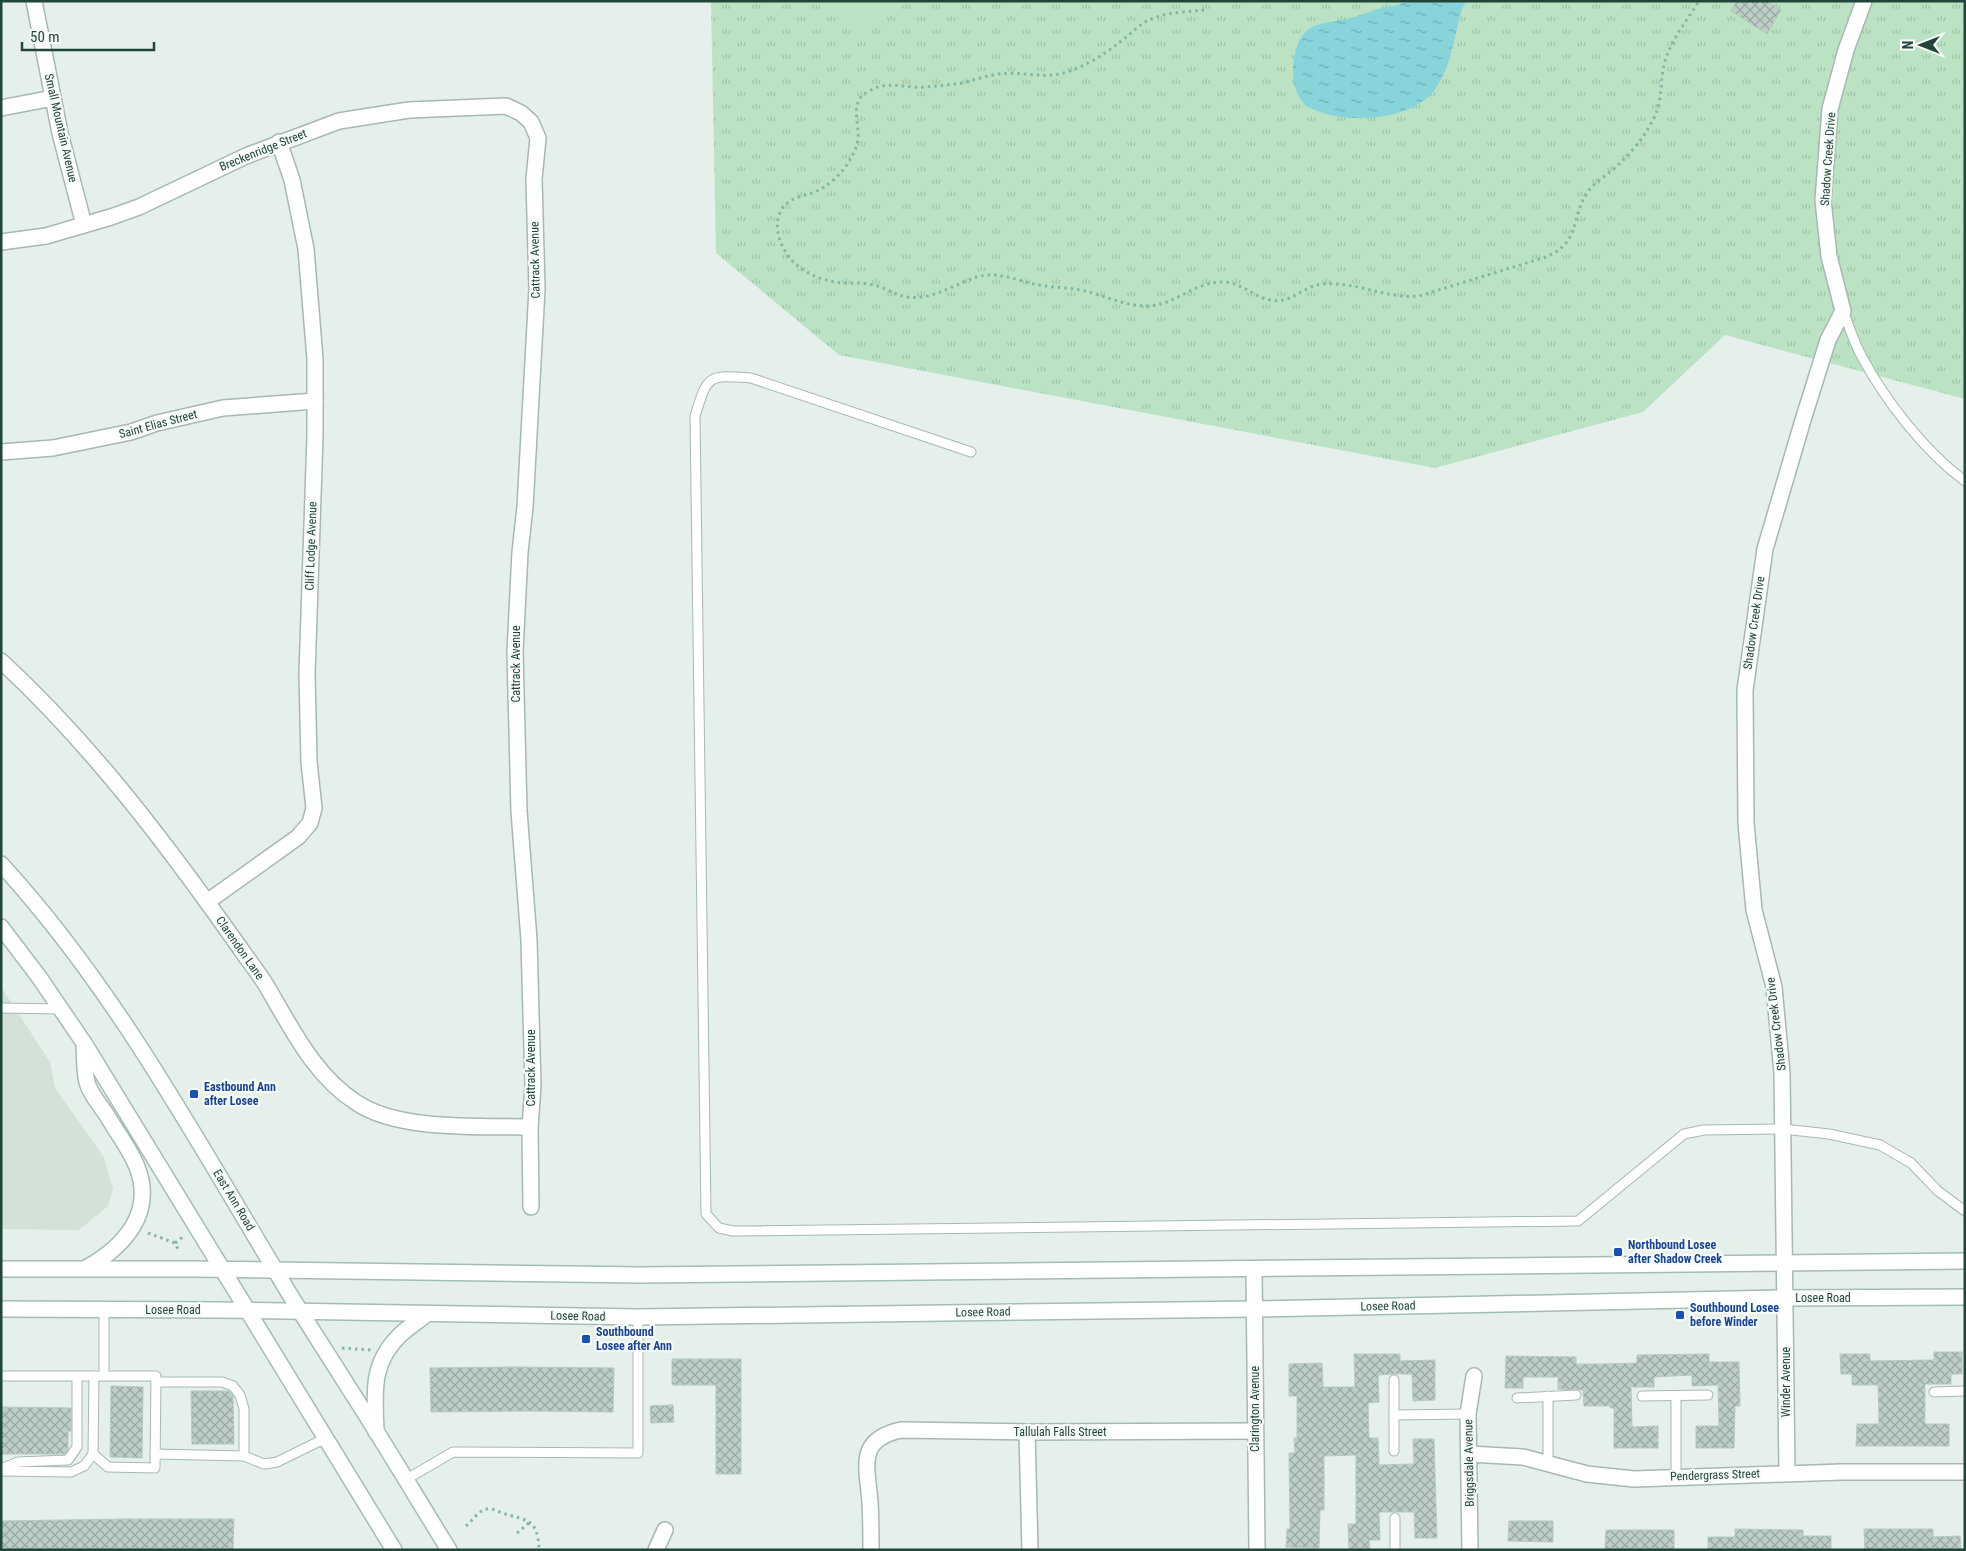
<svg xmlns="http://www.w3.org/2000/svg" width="1966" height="1551" viewBox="0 0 1966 1551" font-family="'Roboto Condensed',sans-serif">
  <defs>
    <pattern id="grass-tufts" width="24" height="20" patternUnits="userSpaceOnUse" patternTransform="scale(1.25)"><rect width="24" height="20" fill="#bbe3c3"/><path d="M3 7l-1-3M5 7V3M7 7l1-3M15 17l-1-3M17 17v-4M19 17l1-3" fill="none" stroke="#a0c4a8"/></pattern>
    <pattern id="water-ripples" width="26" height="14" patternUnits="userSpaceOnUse" patternTransform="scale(1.25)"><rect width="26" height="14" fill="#87d4db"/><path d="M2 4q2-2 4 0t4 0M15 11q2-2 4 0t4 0" fill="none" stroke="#6eaeb3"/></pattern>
    <pattern id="building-cross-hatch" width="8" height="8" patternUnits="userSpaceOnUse" patternTransform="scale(1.25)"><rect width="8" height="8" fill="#bccec6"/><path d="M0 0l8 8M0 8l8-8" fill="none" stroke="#98a9a2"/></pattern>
  </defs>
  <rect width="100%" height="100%" fill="#e5f0ea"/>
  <path fill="#d3e1d9" d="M1,987l49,75 5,26 48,68 10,32 -5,18 -29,24 -78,-1z"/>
  <path fill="url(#grass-tufts)" d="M711,1h1254v398l-240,-64 -82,77 -208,56 -596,-113 -123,-102z"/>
  <path fill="#bbe3c3" d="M807,1h76c2,7 2,13 -1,19 -17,25 -37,-4 -53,-11 -7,-3 -15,-5 -22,-8z"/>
  <path fill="url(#water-ripples)" d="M1407,1h59l-4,8c-8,27 -10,56 -26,79 -22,32 -83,36 -116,24 -4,-2 -11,-4 -14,-6 -12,-11 -15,-33 -12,-47 2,-11 5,-23 15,-30 8,-6 22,-7 32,-9 13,-2 24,-7 37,-11 9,-3 19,-2 29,-8z"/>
  <g fill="url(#building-cross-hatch)" stroke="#b6cac1">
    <path d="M1737,1h30l14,9 -14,24 -36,-23z"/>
    <path d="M1934,1352h28v22h-11v10h-26v40h24v22h-93l1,-22h22l-1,-39h-26v-11h-11l-1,-20h30v7l64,-1z"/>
    <path d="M1354,1354h46v7l35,-1v40l-22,1 -1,-27h-18l-16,1 1,27 -11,1 1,35h9l1,27 35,-1 -1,-25h21l3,99h-22l-1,-26h-35l1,28h-11l1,10h-21l-1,-26h8v-69l-32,1v54h-4l-1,38 -33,-1 1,-18h3l-1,-76h6l-1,-15h3v-42h-8v-32l33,-1 1,24h32z"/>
    <path d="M1709,1354v8h30l1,44h-5l-1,42h-38v-22h23l-1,-41 -26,1v-11l-38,2v10h-23l1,40 26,-1v22h-44v-40h-4v-2h-26l-1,-16 -25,-1v-12h-35v11h-18l1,-32 70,1v7h27l34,-1v-8z"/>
    <path d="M672,1359h69v115h-25v-89h-44z"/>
    <path d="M514,1367l100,1 -1,44 -83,-1 -99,1 -1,-44z"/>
    <path d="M111,1386l32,1 -1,71 -32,-1z"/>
    <path d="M191,1391h38l4,5 1,48h-42z"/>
    <path d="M673,1405l1,17 -23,1 -1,-17z"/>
    <path d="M1,1407l70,1v23h-3v18l-3,5h-64z"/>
    <path d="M125,1519h109l-1,31h-232v-29z"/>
    <path d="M1509,1521h44v21l-45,-1z"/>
    <path d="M1735,1529l68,1v6h28v14h-123v-13h27z"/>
    <path d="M1864,1529h69v8l27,-1 1,14h-96z"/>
    <path d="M1606,1530h68v20h-69z"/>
  </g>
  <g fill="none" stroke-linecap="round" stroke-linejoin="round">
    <defs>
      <g id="lane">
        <path d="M1843,311c6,15 11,32 19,46 23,43 63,95 103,124"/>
        <path d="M971,452l-220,-74c-43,-3 -43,-4 -56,38l11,798 13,14 14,3 845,-10 106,-87 20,-4 79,-1 46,5 51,11 31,18 27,28 27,20"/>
        <path d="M1,1008l60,1"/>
        <path d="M104,1310v66"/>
        <path d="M1,1376h155l-1,92 -47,-1 -15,-13"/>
        <path d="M156,1382h66l11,4 7,9 4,14v47"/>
        <path d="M1934,1392l31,-1"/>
        <path d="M1548,1396v67"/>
        <path d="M1642,1396l66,-1"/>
        <path d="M1676,1396v80"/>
        <path d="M1517,1398l59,-3"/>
        <path d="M1394,1415l74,-1"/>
        <path d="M1394,1451v-71"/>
        <path d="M155,1454l89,2 20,8 13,-2 49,-24"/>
        <path d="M1,1469l17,-7 50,-2 9,-13v-71"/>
        <path d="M1,1471l70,1 13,-6 9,-12 1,-78"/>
        <path d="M405,1480l48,-28 185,1v-136"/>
        <path d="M1395,1518v32"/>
      </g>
      <g id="street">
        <path d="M34,1l26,132 24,92"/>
        <path d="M1,108l52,-10"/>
        <path d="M1,242l45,-6 65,-19 28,-10 107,-51 93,-35 70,-11 97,-4 15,7 10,9 7,16 -4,41 3,110 -12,218 -5,45 -5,100 4,159 10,129 4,146 -3,41 1,80"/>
        <path d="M1,452l52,-4 78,-16 26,-9 66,-15 92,-7"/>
        <path d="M1,661c92,85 167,185 239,287 8,12 18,24 26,37 25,42 48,91 91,118 42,28 123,23 173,24"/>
        <path d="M207,902l91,-65 12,-14 4,-15 -5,-46 -2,-88 8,-238v-77l-9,-110 -14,-69 -13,-38"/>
        <path d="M1254,1269l3,281"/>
        <path d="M1027,1432l3,118"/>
        <path d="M1469,1454l54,3 64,17 47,5 207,-7h124"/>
        <path d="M1787,1473l-5,-400 -8,-86 -20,-77 -8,-87 -1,-133 20,-141 38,-129 25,-80 15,-29 -14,-55 -6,-56 7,-91 16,-59 18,-49"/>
        <path d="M656,1550l9,-20"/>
        <path d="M871,1550c0,-16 0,-31 -1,-47 -2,-35 -15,-63 31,-73l126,2 228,-1"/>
        <path d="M1470,1550l-2,-136 6,-38"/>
      </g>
      <g id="secondary">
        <path d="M1,864c112,122 191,268 276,409 22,38 47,75 70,112 35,54 68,110 102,165"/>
        <path d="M1,927l38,50 45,66 310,507"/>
        <path d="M84,1047c1,11 0,24 3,35 2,10 13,23 19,32 10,17 24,35 31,53 18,46 -13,80 -51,101"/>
        <path d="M1,1269h191l449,6 1324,-14"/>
        <path d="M1,1309l218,1 419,7 617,-8 530,-11 180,-1"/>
        <path d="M376,1432c-1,-38 -6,-67 23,-96 8,-8 19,-15 28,-22"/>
      </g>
    </defs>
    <use href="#lane" stroke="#a6b9b1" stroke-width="11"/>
    <use href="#street" stroke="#a6b9b1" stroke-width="18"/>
    <use href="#secondary" stroke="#a2bdb1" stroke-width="18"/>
    <g stroke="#81b7a3" stroke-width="3" stroke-dasharray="2.5 4" stroke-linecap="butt">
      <path d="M1204,10c-18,2 -39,2 -55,10 -11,5 -19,15 -29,22 -16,13 -39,27 -60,32 -20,4 -41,-3 -62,0 -12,2 -24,6 -36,9 -12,2 -24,3 -37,4 -18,2 -36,-7 -54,3 -20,9 -14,25 -13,42 1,8 -2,17 -6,24 -8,16 -23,31 -40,37 -10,3 -20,5 -28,13 -15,18 -2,48 14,60 12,10 30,16 46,17 8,1 16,-1 24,1 26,4 29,18 59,12 21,-4 45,-22 65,-21 14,0 28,6 42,9 18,4 37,3 55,8 19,5 39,15 60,14 26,-1 46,-25 75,-24 18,1 30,15 46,18 20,5 33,-14 52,-16 33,-3 64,15 97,12l127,-39c35,-15 24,-37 41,-64 8,-12 21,-18 31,-28 14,-13 26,-28 35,-45 11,-21 6,-39 12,-59 6,-21 23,-42 34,-60"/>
      <path d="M148,1233l27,10 4,8"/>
      <path d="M175,1243l9,-7"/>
      <path d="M342,1348l29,2"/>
      <path d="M466,1526c6,-5 13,-16 21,-17 5,-1 10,2 15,4 25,8 36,5 37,37"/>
      <path d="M517,1533l13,-11"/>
    </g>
    <use href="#lane" stroke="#fff" stroke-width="9"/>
    <use href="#street" stroke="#fff" stroke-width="15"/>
    <use href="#secondary" stroke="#fff" stroke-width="15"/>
  </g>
  <g fill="#1a4fb4" stroke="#f6fbf8" stroke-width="2">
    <rect x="189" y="1089" width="10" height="10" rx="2.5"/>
    <rect x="1613" y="1247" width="10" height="10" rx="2.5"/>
    <rect x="1675" y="1310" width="10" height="10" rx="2.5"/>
    <rect x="581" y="1334" width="10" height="10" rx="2.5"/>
  </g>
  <g text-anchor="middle" stroke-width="4.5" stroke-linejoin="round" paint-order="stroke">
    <g font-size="12" fill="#214538" stroke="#f6fbf8">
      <text transform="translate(61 128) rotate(77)" y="4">Small Mountain Avenue</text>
      <text transform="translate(263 150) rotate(-22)" y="4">Breckenridge Street</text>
      <text transform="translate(1828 159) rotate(-86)" y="4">Shadow Creek Drive</text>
      <text transform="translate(535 260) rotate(-91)" y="4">Cattrack Avenue</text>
      <text transform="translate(158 424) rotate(-15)" y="4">Saint Elias Street</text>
      <text transform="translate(311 546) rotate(-88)" y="4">Cliff Lodge Avenue</text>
      <text transform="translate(1754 623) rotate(-82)" y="4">Shadow Creek Drive</text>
      <text transform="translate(516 664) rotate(-90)" y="4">Cattrack Avenue</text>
      <text transform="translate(240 948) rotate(55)" y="4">Clarendon Lane</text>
      <text transform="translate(1776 1024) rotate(-97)" y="4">Shadow Creek Drive</text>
      <text transform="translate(531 1068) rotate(-90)" y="4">Cattrack Avenue</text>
      <text transform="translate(234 1200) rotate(59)" y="4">East Ann Road</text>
      <text x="1823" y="1302">Losee Road</text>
      <text transform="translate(1388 1306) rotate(-1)" y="4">Losee Road</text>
      <text x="173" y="1314">Losee Road</text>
      <text transform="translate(983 1312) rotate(-1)" y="4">Losee Road</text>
      <text transform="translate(578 1316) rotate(1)" y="4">Losee Road</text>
      <text transform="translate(1786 1382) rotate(-90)" y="4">Winder Avenue</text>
      <text transform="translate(1255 1409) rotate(-90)" y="4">Clarington Avenue</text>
      <text x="1060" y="1436">Tallulah Falls Street</text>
      <text transform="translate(1469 1463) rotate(-91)" y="4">Briggsdale Avenue</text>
      <text transform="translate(1715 1475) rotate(-2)" y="4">Pendergrass Street</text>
    </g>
    <g font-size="12" font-weight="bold" fill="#164399" stroke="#f6fbf8" text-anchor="start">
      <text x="204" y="1091">Eastbound Ann<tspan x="204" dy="14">after Losee</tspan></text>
      <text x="1628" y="1249">Northbound Losee<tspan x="1628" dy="14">after Shadow Creek</tspan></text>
      <text x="1690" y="1312">Southbound Losee<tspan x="1690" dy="14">before Winder</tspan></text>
      <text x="596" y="1336">Southbound<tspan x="596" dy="14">Losee after Ann</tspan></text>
    </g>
  </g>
  <rect width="1966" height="1551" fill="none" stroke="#214538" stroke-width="5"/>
  <g transform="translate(1921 45) rotate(270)" stroke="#f6fbf8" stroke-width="4" paint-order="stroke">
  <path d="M0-4L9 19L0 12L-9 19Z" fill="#214538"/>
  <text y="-8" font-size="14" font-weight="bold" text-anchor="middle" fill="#214538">N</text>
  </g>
  <path d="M22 42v8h132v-8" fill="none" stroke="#214538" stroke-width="2.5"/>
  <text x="30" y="42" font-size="15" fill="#214538" stroke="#f6fbf8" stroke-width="4" paint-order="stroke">50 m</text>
</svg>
